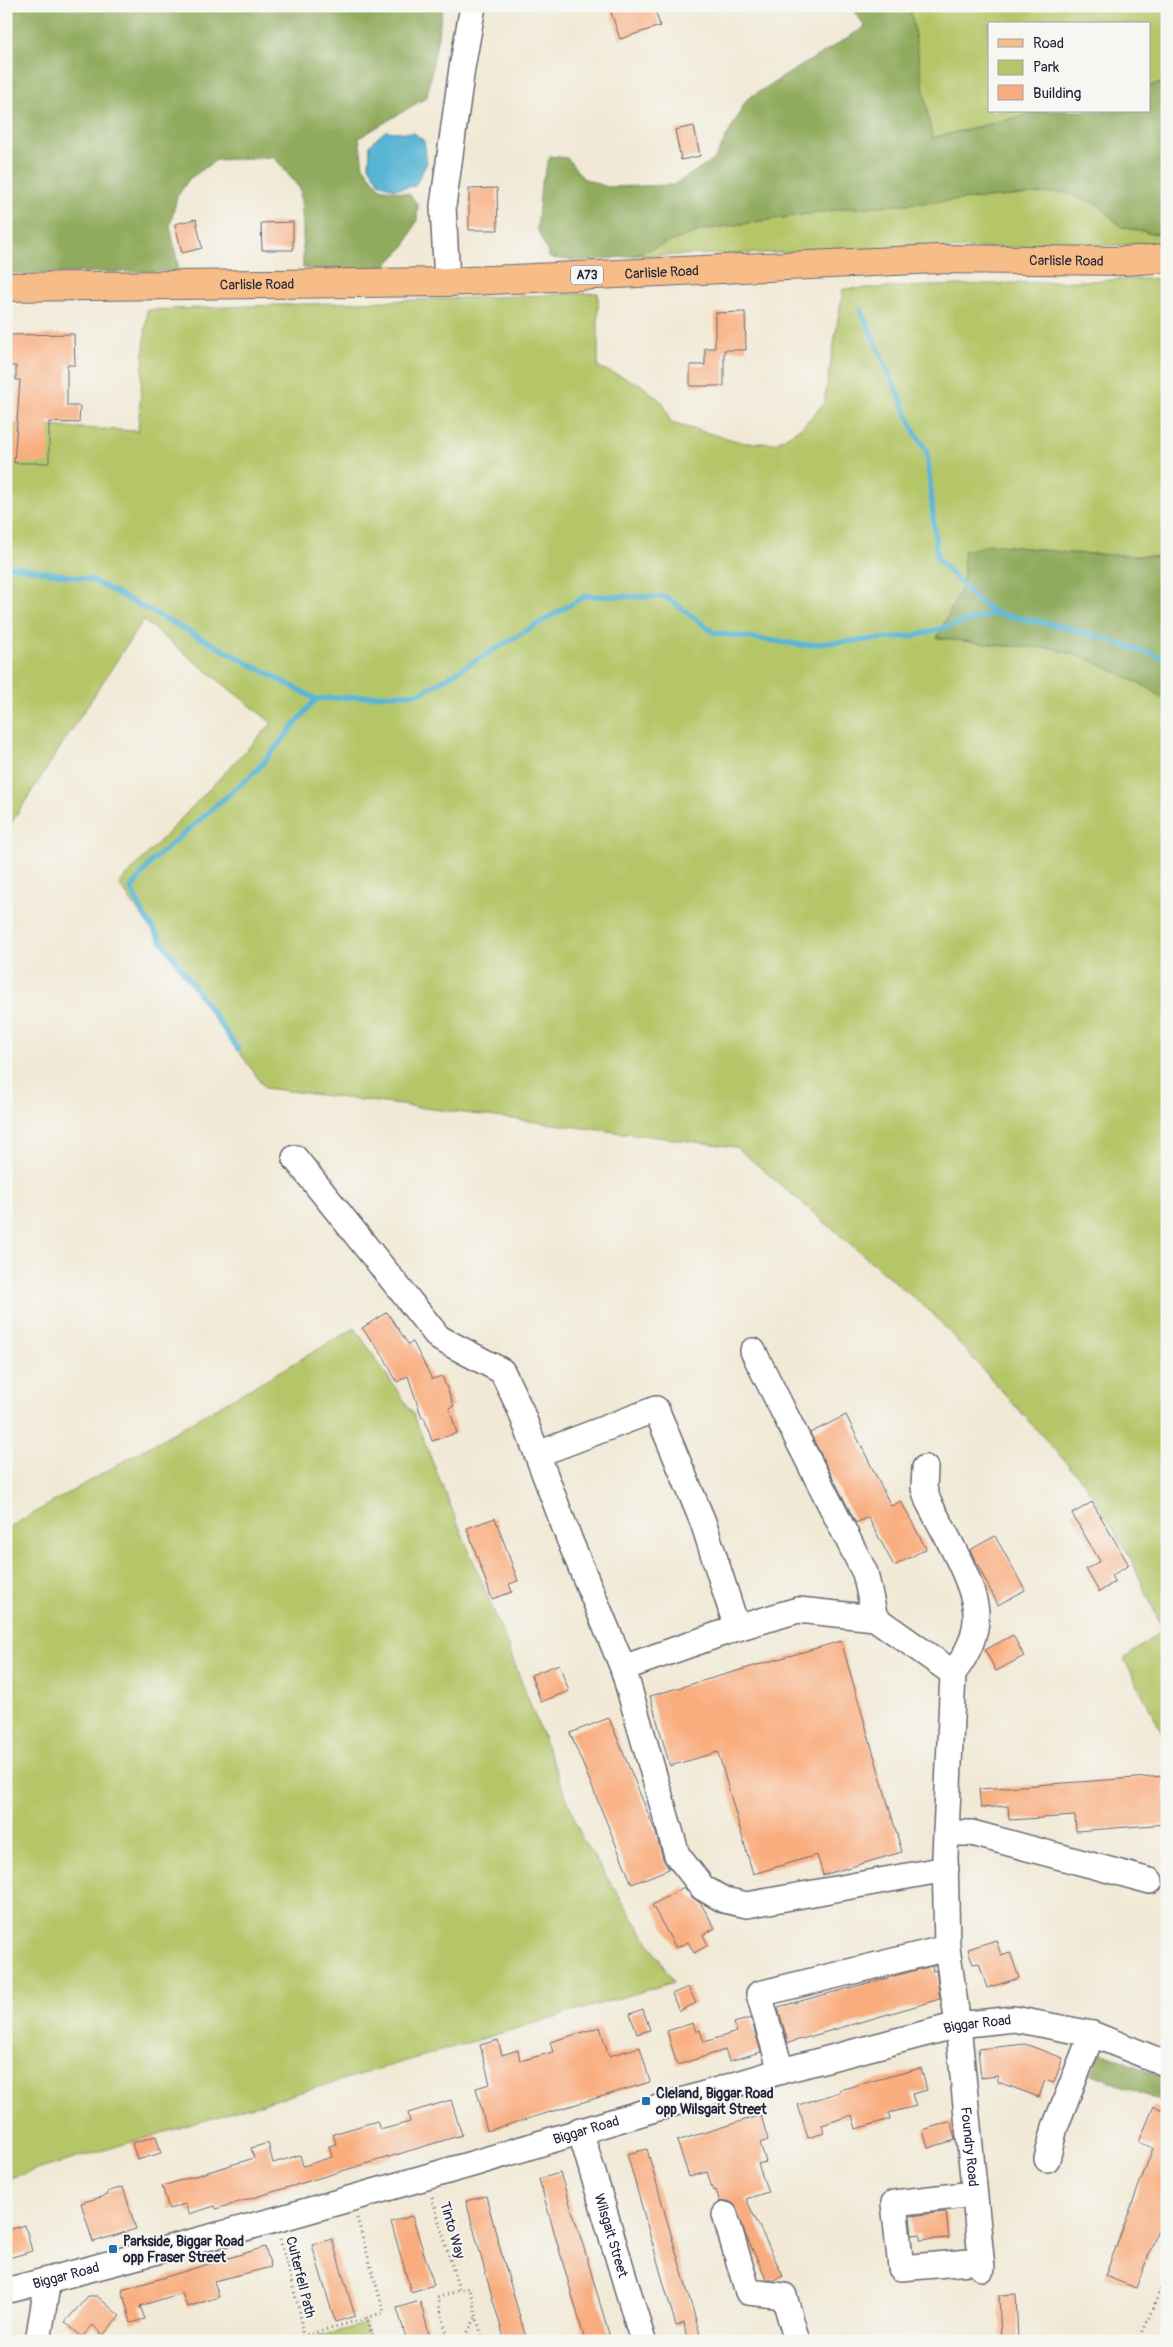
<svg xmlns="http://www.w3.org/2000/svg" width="1173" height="2347" viewBox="0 0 1173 2347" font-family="Pangolin,sans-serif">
  <rect width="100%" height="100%" fill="#f6f6f2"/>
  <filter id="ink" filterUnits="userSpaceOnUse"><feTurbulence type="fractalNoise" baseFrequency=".02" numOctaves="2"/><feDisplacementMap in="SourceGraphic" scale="10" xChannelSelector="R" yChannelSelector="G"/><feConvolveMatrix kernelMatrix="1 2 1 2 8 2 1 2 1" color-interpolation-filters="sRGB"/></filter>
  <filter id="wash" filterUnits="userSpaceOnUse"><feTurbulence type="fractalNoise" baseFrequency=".0096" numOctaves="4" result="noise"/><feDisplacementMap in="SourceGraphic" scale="20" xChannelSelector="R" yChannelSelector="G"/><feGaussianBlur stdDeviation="1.12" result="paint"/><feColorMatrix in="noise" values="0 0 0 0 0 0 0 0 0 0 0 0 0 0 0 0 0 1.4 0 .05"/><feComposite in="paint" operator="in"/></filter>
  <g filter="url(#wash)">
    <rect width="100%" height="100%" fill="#f1e9d5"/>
    <g fill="#b5c669" stroke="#6c7452">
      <path d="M910,6h257v76l-18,4v-62h-160v87h54l-112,27z"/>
      <path d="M1063,192l37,13 21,22 46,9v8l-536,12 71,-26 139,-21z"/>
      <path d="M1167,278v279l-98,-4 -77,-9 -29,40 -26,54 70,8 45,2 39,12 58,28 18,14v1040l-43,-83 39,-29 -34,-75 -43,-70 -152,-170 -198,-168 -471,-59 -146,-204 153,-161 -129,-103 -137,211v-407l132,7 9,-121 451,-17v74l42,17 23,19 8,20 74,20h31l26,-16 22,-24 19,-114z"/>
      <path d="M355,1328l58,86 88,215 82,211 91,142 -668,197v-650z"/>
      <path d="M365,2324l5,17h-57v-3z"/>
    </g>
    <g fill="#90ab5d" stroke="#59664c">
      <path d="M6,6h437l-16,91 -68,41 4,28 17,22 29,6 9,11 -1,15 -12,26 -20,20 -35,7 -47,-5v-41l-3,-38 -26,-32 -58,3 -27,19 -12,18 -7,28 9,46 -173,3z"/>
      <path d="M852,6h58l22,132 111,-27h106v-25l18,-4v154l-46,-9 -21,-22 -37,-13 -222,17 -139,21 -71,26 -47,5 -34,-3 -13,-29 4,-44 9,-29 17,2 16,20 24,9 66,-2 41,-25 33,-61 118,-72z"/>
      <path d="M992,544l77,9 98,4v145l-18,-14 -58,-28 -39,-12 -45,-2 -70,-8 26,-54 1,-33z"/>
      <path d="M1101,2052l66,27v25l-77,-31z"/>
    </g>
    <path fill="#56b5d4" stroke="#3c6c88" d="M385,131l29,2 10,8 3,22 -12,23 -21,3 -14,-6 -11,-17 1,-21z"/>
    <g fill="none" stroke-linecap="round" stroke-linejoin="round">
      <g stroke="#56b5d4" stroke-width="5.5">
        <path d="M861,310l54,122 12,20 10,106 36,39 22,16"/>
        <path d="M6,565l86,15 224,119 105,-6 164,-97 81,1 49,36 88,12 111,-9 81,-23 75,15 97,31"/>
        <path d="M238,1049l-93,-132 -14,-28 21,-28 105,-91 59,-71"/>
      </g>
    </g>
    <g id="blocks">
      <g fill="#f9ad7f">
        <path d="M609,6h45l6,20 -40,13z"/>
        <path d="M694,126l6,30 -19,4 -6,-30z"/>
        <path d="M497,188l1,42h-29v-41z"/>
        <path d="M196,219l6,29 -20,5 -7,-29z"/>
        <path d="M293,222v28h-31l-1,-27z"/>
        <path d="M745,312l1,38h-22v36h-34v-21h15v-17h10v-35z"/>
        <path d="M74,334l1,31h-8v41h13l-1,17 -30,-1v41h-35l6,-83h-4v-14h-8l-1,-31z"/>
        <path d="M387,1312l21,32 5,-2 19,37 10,-3 12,30 -5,2 8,25 -25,8 -8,-24 -2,1 -14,-42 -11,6 -13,-25 -22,-29z"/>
        <path d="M846,1415l45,91 10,-5 25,48 -32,17 -26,-49 -12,6 -46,-90z"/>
        <path d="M1092,1502l37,63 -18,11 4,6 -16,10 -13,-23 14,-8 -28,-47z"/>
        <path d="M495,1518l23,63 -9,3 3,8 -20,7 -25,-71z"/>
        <path d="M995,1536l30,54 -27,15 -28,-55z"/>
        <path d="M1013,1635l11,21 -28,15 -11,-21z"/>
        <path d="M841,1641l61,211 -79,23 -6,-20 -64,19 -35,-122 -48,14 -20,-70z"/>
        <path d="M559,1664l10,27 -28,11 -10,-27z"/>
        <path d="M609,1718l47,115 7,26 6,10 -37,15 -62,-151z"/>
        <path d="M1164,1776l3,48 -91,7 -1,-15 -66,4 -1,-14 -27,2 -2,-19z"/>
        <path d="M684,1887l8,10 9,7 14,24 -12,7 5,10 -14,8 -6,-11 -12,6 -24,-43z"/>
        <path d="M996,1940l5,15 9,-3 9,26 -32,10 -8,-25 -6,1 -5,-15z"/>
        <path d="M932,1966l1,5 3,-1 4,29 -152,44 -10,-36z"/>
        <path d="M688,1987l8,16 -17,8 -7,-17z"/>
        <path d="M643,2009l7,21 -13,4 -7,-20z"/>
        <path d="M751,2018l10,34 -32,9 -4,-11 -48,15 -10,-34 26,-8 3,9 4,-2 4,12 33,-10 -3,-9z"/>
        <path d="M600,2027l9,29 31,-9 10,35 -163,49 -11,-43 14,-4 -10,-39 18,-5 4,15 16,-5 2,11 33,-9 -3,-10z"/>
        <path d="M1025,2044l38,14 -9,25 -9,-3 -6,17 -41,-15v-6l-17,2 -3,-29z"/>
        <path d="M921,2068l6,22 -15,4 4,12 -27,7 1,6 -34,10 -4,-14 -30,10 2,8 -16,5 -10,-33 42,-13 -1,-2z"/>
        <path d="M451,2100l11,35 -246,74 -1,-3 -26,8 -4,-10 -16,5 -7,-23 92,-28 -3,-10 17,-5 5,20 27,-8 3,11 29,-9 -3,-11 7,-2 -3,-10 44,-13 3,9 30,-8 -2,-9z"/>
        <path d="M1154,2106l13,6v95l-31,81 -31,-12 48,-128 -14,-6z"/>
        <path d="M761,2115l7,25 -8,3 6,19 -8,2 10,28 -22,7 37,77 -8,4h-8l-21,-44 -11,-31 -6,-4 -9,1 -4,-12 -3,1 -6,-19 -18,5 -12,-36z"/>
        <path d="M951,2121l4,19 -27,8 -5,-18z"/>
        <path d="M156,2136l5,17 -24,7 -5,-17z"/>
        <path d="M647,2149l21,75 34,117h-15l-3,-18 -8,3 -11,-38 -38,-134z"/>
        <path d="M560,2173l23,72 28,96h-26l-3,-11 -43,-151z"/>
        <path d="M123,2187l13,42 -43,13 -12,-39 27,-8 -1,-3z"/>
        <path d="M486,2196l15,56 26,89h-22l-13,-44 -26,-96z"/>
        <path d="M946,2212l3,26 -29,2v-6l-8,1 -2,-19z"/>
        <path d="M412,2216l22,69 -23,7 -20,-70z"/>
        <path d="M25,2225l7,26 -26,8v-28z"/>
        <path d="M332,2239l23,77 -20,6 -23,-77z"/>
        <path d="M265,2247l6,20 -57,14 5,16 -32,10 -5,-14 -42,13 5,13 -14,4 -9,-33z"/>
        <path d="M1016,2294l2,47h-17l-2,-46z"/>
        <path d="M88,2296h9l23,20 -17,19 -10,-10 -11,12 -17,-15z"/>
        <path d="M420,2301l11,40h-24l-10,-33z"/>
      </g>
    </g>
  </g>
  <g filter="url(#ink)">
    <use href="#blocks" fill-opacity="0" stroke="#6a6871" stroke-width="1"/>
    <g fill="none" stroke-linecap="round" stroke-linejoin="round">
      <defs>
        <g id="minor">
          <path d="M447,282l-4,-76 19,-138 11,-62"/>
          <path d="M295,1158l144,180 63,33 18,38 50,132 53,127"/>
          <path d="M753,1351l112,222 10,45"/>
          <path d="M538,1454l118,-45 47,113 34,106"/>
          <path d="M946,1833h26l178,48"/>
          <path d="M946,1869l-199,36 -23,-5 -21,-12 -26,-33 -54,-187 114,-40 61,-18 77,8 78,55"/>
          <path id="s1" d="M947,1948l11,77 24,243"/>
          <path d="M781,2071l-22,-77 188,-46 -2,-92 8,-183c12,-15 21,-31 23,-52 3,-33 -33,-90 -48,-120l-4,-13 1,-20"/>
          <path id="s2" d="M580,2130l63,211"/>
          <path d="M1047,2159l8,-32 37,-93"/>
          <path d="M974,2194l-80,9 7,65 80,-7"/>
          <path d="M725,2215l23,77 36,4 13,45"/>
          <path id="s3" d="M6,2291l269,-71 197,-56 309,-93 177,-46 56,-6 78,15 75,30"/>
          <path d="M38,2341l10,-61"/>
        </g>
        <g id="major">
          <path id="s4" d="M6,287l441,-5 490,-23 187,2 43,-3"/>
        </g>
      </defs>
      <use href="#minor" stroke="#6a6871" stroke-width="28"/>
      <use href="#major" stroke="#6a6871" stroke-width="30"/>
      <g stroke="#6a6871" stroke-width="3" stroke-dasharray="1 4" stroke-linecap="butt">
        <path d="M432,2197l27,93 10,-2 14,53"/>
        <path d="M357,2218l27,94 -17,6"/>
        <path d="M280,2239l20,74 3,28"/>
        <path d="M302,2336l65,-18 7,23"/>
        <path d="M449,2341l-12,-43 22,-8"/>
        <path d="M463,2341l13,-24"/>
        <path d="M1139,2341l28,-67"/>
      </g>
      <use href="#minor" stroke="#fff" stroke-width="25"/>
      <use href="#major" stroke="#f7bd88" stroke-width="28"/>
    </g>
  </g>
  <g fill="#1f6fb2" stroke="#f6f6f2" stroke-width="2">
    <rect x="641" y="2096" width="10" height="10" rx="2.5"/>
    <rect x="108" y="2244" width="10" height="10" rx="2.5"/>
  </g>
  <g text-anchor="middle" stroke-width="4" stroke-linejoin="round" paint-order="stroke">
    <rect fill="#f6f6f2" stroke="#626272" stroke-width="1" x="571" y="265.5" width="32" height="19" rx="4"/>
    <g font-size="12" font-weight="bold" fill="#22223b">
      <text x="587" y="279">A73</text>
    </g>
    <g font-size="14" fill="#22223b" stroke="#f6f6f2">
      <text dy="5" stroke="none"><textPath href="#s4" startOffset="1061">Carlisle Road</textPath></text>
      <text dy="5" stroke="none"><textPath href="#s4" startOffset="656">Carlisle Road</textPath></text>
      <text dy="5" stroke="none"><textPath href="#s4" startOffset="251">Carlisle Road</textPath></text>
      <text dy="5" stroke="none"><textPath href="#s3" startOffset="1008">Biggar Road</textPath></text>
      <text dy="5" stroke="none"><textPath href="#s3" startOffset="602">Biggar Road</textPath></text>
      <text dy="5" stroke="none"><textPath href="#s1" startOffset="200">Foundry Road</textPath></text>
      <text transform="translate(453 2230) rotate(74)" y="5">Tinto Way</text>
      <text dy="5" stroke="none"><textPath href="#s2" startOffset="110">Wilsgait Street</textPath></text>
      <text dy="5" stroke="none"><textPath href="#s3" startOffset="62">Biggar Road</textPath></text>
      <text transform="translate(301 2277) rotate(76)" y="5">Culterfell Path</text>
    </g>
    <g font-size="14" font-weight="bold" fill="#22223b" stroke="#f6f6f2" text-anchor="start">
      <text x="656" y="2098">Cleland, Biggar Road<tspan x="656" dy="16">opp Wilsgait Street</tspan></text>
      <text x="123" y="2246">Parkside, Biggar Road<tspan x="123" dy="16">opp Fraser Street</tspan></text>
    </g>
  </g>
  <rect width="1173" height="2347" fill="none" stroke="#f6f6f2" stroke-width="25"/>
  <rect x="988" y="22" width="162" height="90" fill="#f6f6f2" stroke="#a1a1a9"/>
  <rect x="998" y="39" width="25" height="8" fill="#f7bd88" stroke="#a1a1a9"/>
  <text x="1033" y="48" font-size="15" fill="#22223b">Road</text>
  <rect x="998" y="60" width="25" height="15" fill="#b5c669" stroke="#a1a1a9"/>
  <text x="1033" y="72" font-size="15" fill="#22223b">Park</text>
  <rect x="998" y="85" width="25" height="15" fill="#f9ad7f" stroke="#a1a1a9"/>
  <text x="1033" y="98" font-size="15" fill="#22223b">Building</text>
</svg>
